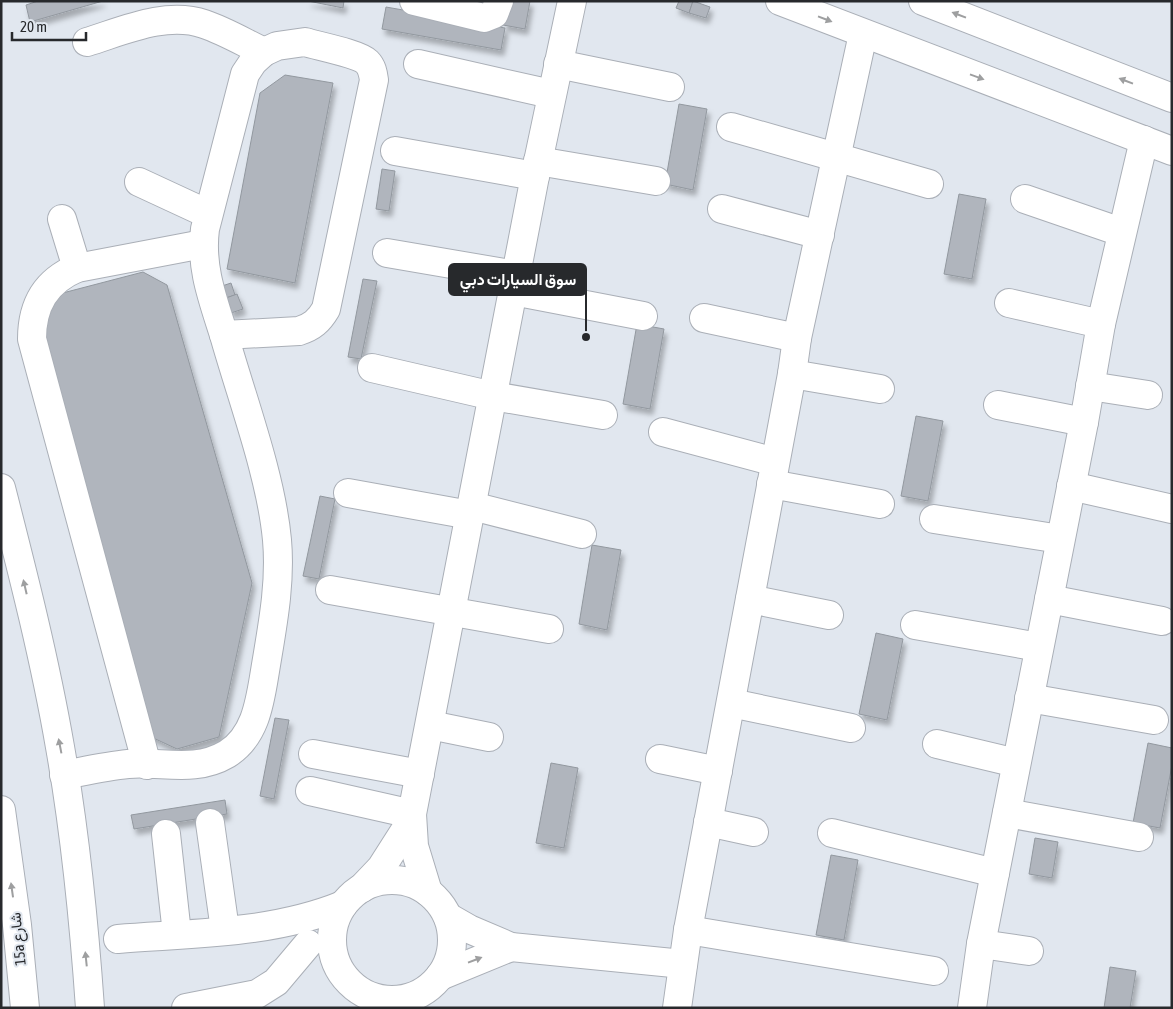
<svg xmlns="http://www.w3.org/2000/svg" width="1173" height="1009" viewBox="0 0 1173 1009" font-family="'Asap Condensed',Vazirmatn,sans-serif">
  <defs>
    <filter id="shadow"><feDropShadow dx="3" dy="5.5" stdDeviation="2.5" flood-color="#0004"/></filter>
  </defs>
  <rect width="100%" height="100%" fill="#e1e7ef"/>
  <g fill="#b0b5bd" stroke="#92989f" filter="url(#shadow)">
    <path d="M38,1h65l-73,21 -4,-17z"/>
    <path d="M308,1h36l-1,7z"/>
    <path d="M508,1h22l-5,28 -22,-4z"/>
    <path d="M679,1h14l-4,12 -13,-5z"/>
    <path d="M693,1l17,6 -4,11 -17,-5z"/>
    <path d="M386,7l119,21 -4,22 -119,-21z"/>
    <path d="M285,75l48,8 -38,200 -68,-14 33,-176z"/>
    <path d="M679,104l28,5 -14,81 -28,-6z"/>
    <path d="M382,169l13,2 -6,40 -13,-2z"/>
    <path d="M959,194l27,5 -14,80 -28,-5z"/>
    <path d="M143,272l24,13 85,298 -33,154 -42,12 -28,-13 -112,-412 18,-29z"/>
    <path d="M363,279l14,2 -16,78 -13,-2z"/>
    <path d="M231,283l4,12 -12,4 -4,-12z"/>
    <path d="M237,294l6,15 -12,4 -5,-15z"/>
    <path d="M637,324l27,5 -14,80 -27,-5z"/>
    <path d="M916,416l27,5 -15,80 -27,-5z"/>
    <path d="M320,496l15,3 -16,80 -16,-3z"/>
    <path d="M592,545l29,5 -14,80 -28,-6z"/>
    <path d="M876,633l27,6 -16,81 -28,-6z"/>
    <path d="M275,718l14,2 -15,79 -14,-3z"/>
    <path d="M1148,743l24,5v17l-12,63 -27,-5z"/>
    <path d="M551,763l27,5 -14,80 -28,-5z"/>
    <path d="M225,800l2,14 -93,15 -3,-14z"/>
    <path d="M1035,838l23,4 -6,36 -23,-4z"/>
    <path d="M831,855l27,5 -14,80 -28,-5z"/>
    <path d="M1110,967l26,4 -6,37h-26z"/>
  </g>
  <g fill="none" stroke-linecap="round" stroke-linejoin="round">
    <defs>
      <g id="minor">
        <path d="M414,1l70,17 10,-4 5,-13"/>
        <path d="M780,1l392,150"/>
        <path d="M923,1l249,97"/>
        <path d="M87,42c36,-11 79,-31 117,-18 21,7 41,19 60,28"/>
        <path d="M305,42c13,4 54,12 62,20 5,5 6,11 7,18l-48,229c-7,12 -14,18 -27,22l-75,4c-11,-35 -24,-68 -19,-106l40,-155 8,-12 11,-10 13,-6z"/>
        <path d="M418,64l133,30"/>
        <path d="M558,64l112,23"/>
        <path d="M731,127l198,57"/>
        <path d="M395,151l140,25"/>
        <path d="M538,161l118,20"/>
        <path d="M139,182l69,32"/>
        <path d="M1025,199l96,33"/>
        <path d="M722,209l98,26"/>
        <path d="M62,219l15,49"/>
        <path d="M387,253l129,22"/>
        <path d="M513,291l130,25"/>
        <path d="M1009,303l92,21"/>
        <path d="M704,318l93,20"/>
        <path d="M372,368l121,28 110,19"/>
        <path d="M792,374l88,15"/>
        <path d="M1090,386l58,9"/>
        <path d="M998,405l86,17"/>
        <path d="M663,432l112,30"/>
        <path d="M771,484l109,20"/>
        <path d="M1071,486l101,23"/>
        <path d="M1,488c22,86 44,172 59,259 15,85 24,175 30,261"/>
        <path d="M348,493l122,22"/>
        <path d="M472,506l110,28"/>
        <path d="M934,519l126,20"/>
        <path d="M330,590l219,39"/>
        <path d="M750,599l79,16"/>
        <path d="M1049,599l113,22"/>
        <path d="M915,625l124,22"/>
        <path d="M1029,698l125,22"/>
        <path d="M731,703l120,25"/>
        <path d="M430,725l59,12"/>
        <path d="M937,744l79,19"/>
        <path d="M313,754l107,20"/>
        <path d="M660,759l58,12"/>
        <path d="M147,765l-115,-426c0,-34 14,-58 45,-71l126,-24"/>
        <path d="M64,775c21,-4 43,-9 64,-11 34,-3 67,9 99,-10 29,-18 33,-53 38,-83 7,-43 16,-87 12,-131 -6,-65 -35,-141 -53,-205"/>
        <path d="M310,791l102,23"/>
        <path d="M1007,813l132,24"/>
        <path d="M708,822l46,10"/>
        <path d="M210,823l15,107"/>
        <path d="M832,833l163,40"/>
        <path d="M166,834l11,100"/>
        <circle cx="392" cy="940" r="60"/>
        <path d="M362,888l19,-20 30,-47"/>
        <path d="M428,892l-14,-46 -2,-32 123,-638 37,-175"/>
        <path d="M448,917l21,12 42,18 172,17"/>
        <path d="M688,930l246,41"/>
        <path d="M118,939c75,-6 154,-5 225,-34"/>
        <path d="M981,944l48,7"/>
        <path d="M440,976l71,-29"/>
        <path d="M186,1008l71,-14 19,-12 32,-38"/>
        <path d="M677,1008l11,-78 104,-556 5,-36 66,-304"/>
        <path d="M972,1008l9,-64 103,-522 17,-98 43,-184"/>
      </g>
      <path id="major" d="M1,810l16,115 8,83"/>
    </defs>
    <use href="#minor" stroke="#aaafb7" stroke-width="30"/>
    <use href="#major" stroke="#aaafb7" stroke-width="30"/>
    <use href="#minor" stroke="#fff" stroke-width="28"/>
    <use href="#major" stroke="#fff" stroke-width="28"/>
  </g>
  <defs><path id="oneway-solid" d="M-6-.8H1V-3.2L6.5 0L1 3.2V.8H-6Z" transform="scale(1.25)"/></defs>
  <g fill="#9e9fa0">
    <use href="#oneway-solid" transform="translate(959 15) rotate(-159)"/>
    <use href="#oneway-solid" transform="translate(825 19) rotate(21)"/>
    <use href="#oneway-solid" transform="translate(977 77) rotate(20)"/>
    <use href="#oneway-solid" transform="translate(1126 81) rotate(-159)"/>
    <use href="#oneway-solid" transform="translate(25 587) rotate(-103)"/>
    <use href="#oneway-solid" transform="translate(60 746) rotate(-101)"/>
    <use href="#oneway-solid" transform="translate(12 890) rotate(-98)"/>
    <use href="#oneway-solid" transform="translate(86 959) rotate(-96)"/>
    <use href="#oneway-solid" transform="translate(475 960) rotate(-21)"/>
  </g>
  <g text-anchor="middle" stroke-width="4" stroke-linejoin="round" paint-order="stroke">
    <g font-size="15" fill="#27292c" stroke="#e1e7ef">
      <text transform="translate(18 939) rotate(-96)" y="5">15a شارع</text>
    </g>
  </g>
  <path fill="none" stroke="#27292c" stroke-width="2" d="M586 337L586 279"/>
  <circle fill="#27292c" stroke="#e1e7ef" stroke-width="2" cx="586" cy="337" r="5"/>
  <rect fill="#27292c" stroke="#27292c" stroke-width="2" x="449" y="264" width="137" height="31" rx="5"/>
  <g font-size="16" text-anchor="middle" font-weight="bold" fill="#fff">
    <text x="518" y="285">سوق السيارات دبي</text>
  </g>
  <rect width="1173" height="1009" fill="none" stroke="#27292c" stroke-width="5"/>
  <path d="M12 32v8h74v-8" fill="none" stroke="#27292c" stroke-width="2.5"/>
  <text x="20" y="32" font-size="15" fill="#27292c" stroke="#e1e7ef" stroke-width="4" paint-order="stroke">20 m</text>
</svg>
